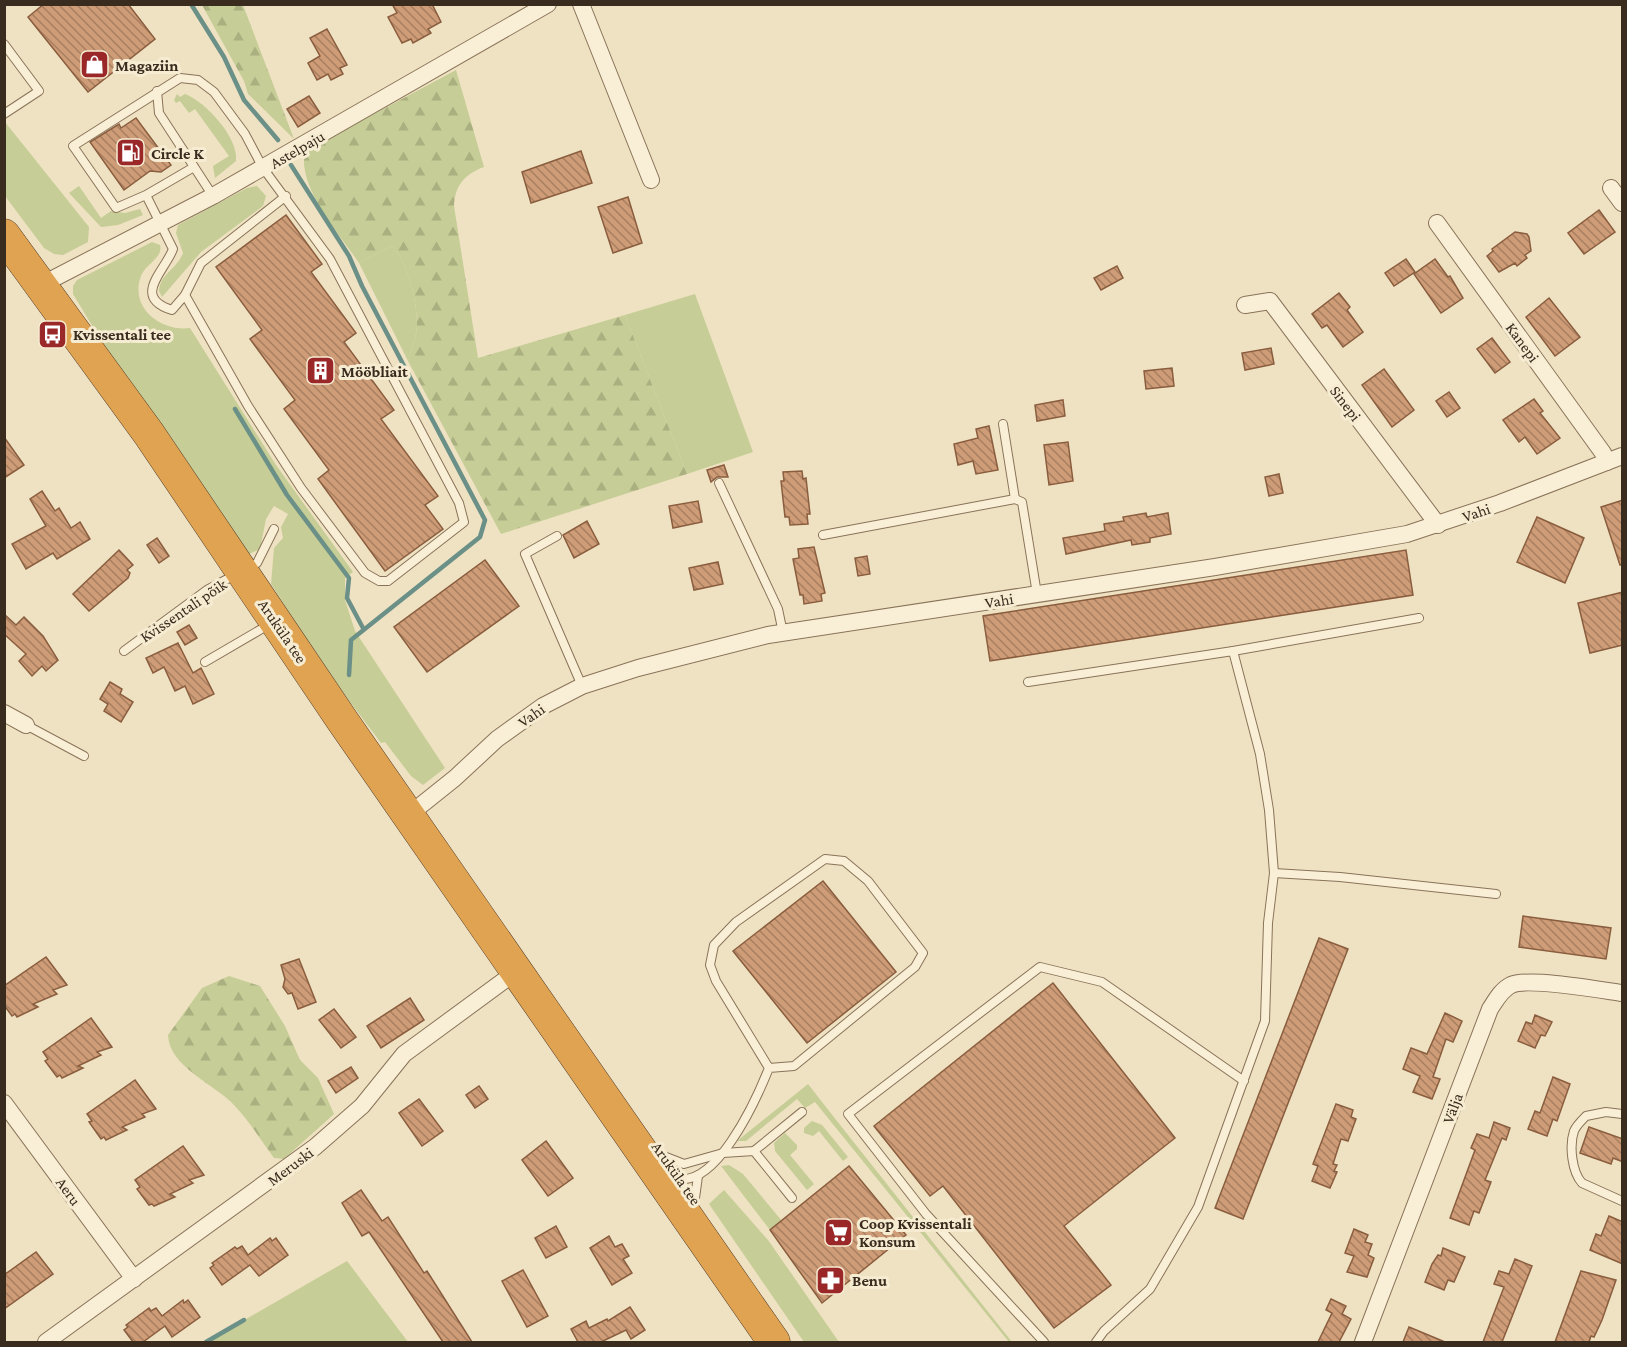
<svg xmlns="http://www.w3.org/2000/svg" width="1627" height="1347" viewBox="0 0 1627 1347" font-family="'Crimson Pro',serif">
  <defs>
    <pattern id="forest-firs" width="22" height="20" patternUnits="userSpaceOnUse" patternTransform="scale(1.5)"><rect width="22" height="20" fill="#c6cd96"/><path d="M5 1l3.5 6h-7zM16 11l3.5 6h-7z" fill="#abb081"/></pattern>
    <pattern id="building-back-hatch" width="6" height="6" patternUnits="userSpaceOnUse" patternTransform="scale(1.5)"><rect width="6" height="6" fill="#ce9c77"/><path d="M-1 5l2 2M0 0l6 6M5-1l2 2" fill="none" stroke="#a87f61"/></pattern>
  </defs>
  <rect width="100%" height="100%" fill="#efe2c2"/>
  <g fill="#c6cd96">
    <path d="M177,94l3,3 5,-3c21,8 54,44 51,67l-21,17 -2,-12 16,-10 -34,-47 -6,4 -9,-12 -4,2 -2,-3z"/>
    <path d="M5,122l84,105 -1,15 -25,13 -9,-1 -10,-6 -39,-52z"/>
    <path d="M79,186l22,32 10,-7 14,2 15,-4 3,6 -25,10 -17,2 -32,-34z"/>
    <path d="M257,186l9,10 -3,10 -62,46 -39,45 -3,-6c1,-17 18,-22 24,-38l-7,-20 2,-8 69,-37z"/>
    <path d="M152,242l8,3c4,13 -17,20 -20,34 -9,31 23,53 50,49l86,137 77,107 -8,6v22l10,31 90,137 -22,17 -12,-9 -26,-34 -4,1 -52,-69 -58,-90 3,-36 9,-10 -2,-11 7,-13 -14,-8 -8,13 -6,30 -11,5 -5,-4 -133,-193 -38,-63v-8l4,-6z"/>
    <path d="M392,246c17,18 25,55 25,79 0,11 -6,25 -9,36l-49,-98z"/>
    <path d="M695,294l58,158 -66,22 -62,-159z"/>
    <path d="M808,1084l25,32 179,226h-3l-194,-240 -10,6 -8,-9 -51,42h-9z"/>
    <path d="M812,1121l10,4 26,32 -5,4 -24,-30 -6,5 -9,-3v-5z"/>
    <path d="M785,1133l12,12v4l-7,6 24,29 -7,6 -32,-39 -1,-8z"/>
    <path d="M729,1165l14,9 39,47 -12,9 -49,-64z"/>
    <path d="M724,1190l44,50 71,102h-35l-95,-138z"/>
    <path d="M347,1261l61,81h-202z"/>
  </g>
  <g fill="url(#forest-firs)">
    <path d="M202,5h41l51,134 -46,-45 -4,-13z"/>
    <path d="M456,70l28,97c-19,7 -29,18 -30,39l24,152 147,-43 62,159 -186,60 -93,-173c3,-11 9,-25 9,-36 0,-24 -8,-61 -25,-79l-33,17c-21,-31 -58,-71 -55,-108l10,-9z"/>
    <path d="M229,976l31,10 25,40 15,34 18,18 16,36 -50,45 -10,-1c-13,-18 -25,-37 -40,-53 -18,-20 -65,-38 -66,-70l34,-47z"/>
  </g>
  <g fill="none" stroke-linecap="round" stroke-linejoin="round">
    <g stroke="#6b9087" stroke-width="4.5">
      <path d="M191,4l33,53 20,43 34,40"/>
      <path d="M291,165l58,91 13,30 123,234 -5,17 -129,103 -2,35"/>
      <path d="M235,409l52,86 62,83 -2,20 16,30"/>
      <path d="M206,1342l38,-22"/>
    </g>
  </g>
  <g fill="url(#building-back-hatch)" stroke="#895d3e" stroke-width="1.5">
    <path d="M44,4h84l27,35 -67,53 -60,-75z"/>
    <path d="M392,4h40l9,18 -13,7 3,4 -18,10 -2,-4 -9,4 -14,-26 9,-4z"/>
    <path d="M327,29l20,36 -7,3 3,6 -12,6 -3,-6 -11,6 -9,-17 12,-7 -10,-18z"/>
    <path d="M309,96l11,17 -22,14 -11,-18z"/>
    <path d="M136,118l35,47 -10,7 -11,-1 -26,19 -34,-48 29,-18 2,4z"/>
    <path d="M581,151l11,32 -61,20 -9,-31z"/>
    <path d="M628,197l14,46 -29,10 -15,-46z"/>
    <path d="M1599,210l16,22 -31,22 -16,-21z"/>
    <path d="M286,215l36,49 -11,8 45,61 -12,9 50,68 -13,9 57,77 -13,9 18,24 -58,42 -67,-92 11,-9 -45,-61 11,-9 -45,-61 12,-9 -46,-63z"/>
    <path d="M1515,232l12,2 2,3 2,14 -6,4 2,3 -10,8 -2,-3 -16,9 -12,-16 6,-5 -1,-2z"/>
    <path d="M1406,259l9,13 -21,14 -9,-13z"/>
    <path d="M1435,259l13,18 2,-1 13,22 -22,15 -27,-39z"/>
    <path d="M1117,266l6,12 -22,12 -7,-12z"/>
    <path d="M1339,293l11,14 -3,3 16,22 -20,15 -16,-22 -5,3 -10,-14z"/>
    <path d="M1549,298l31,39 -25,19 -29,-39z"/>
    <path d="M1492,338l18,24 -15,11 -18,-24z"/>
    <path d="M1271,348l3,16 -29,6 -3,-17z"/>
    <path d="M1172,368l2,18 -28,3 -2,-18z"/>
    <path d="M1384,369l30,41 -22,17 -30,-42z"/>
    <path d="M1449,392l11,16 -13,9 -11,-16z"/>
    <path d="M1534,399l9,12 -3,2 20,25 -23,16 -12,-17 -6,5 -16,-22z"/>
    <path d="M1063,400l2,16 -28,5 -2,-16z"/>
    <path d="M989,426l9,44 -22,4 -3,-13 -15,4 -4,-21 24,-6 -2,-9z"/>
    <path d="M4,437l20,28 -20,13z"/>
    <path d="M1068,442l5,39 -24,4 -5,-40z"/>
    <path d="M724,465l4,12h-11l-6,5 -4,-12z"/>
    <path d="M802,471l1,8 3,-1 4,36h-3l1,10 -18,1 -1,-8h-4l-4,-36h3l-1,-9z"/>
    <path d="M1279,474l4,19 -14,3 -4,-19z"/>
    <path d="M42,491l13,20 4,-3 12,20 9,-6 10,17 -33,20 -4,-6 -27,16 -14,-25 34,-18 -16,-27z"/>
    <path d="M1623,500v64l-3,1 -19,-58z"/>
    <path d="M698,501l4,21 -29,6 -4,-22z"/>
    <path d="M1146,513l1,4 21,-4 3,21 -21,4v4l-18,3 -1,-5 -65,14 -3,-16 42,-7 -1,-7 20,-3 -1,-4z"/>
    <path d="M1537,517l47,21 -19,45 -48,-21z"/>
    <path d="M587,521l12,23 -25,14 -11,-23z"/>
    <path d="M157,538l12,18 -10,7 -12,-18z"/>
    <path d="M814,547l11,46 -4,1 1,7 -18,3 -1,-9h-3l-7,-36 6,-1 -1,-9z"/>
    <path d="M119,550l14,15 -6,5 3,3 -2,5 -39,33 -16,-17z"/>
    <path d="M1406,550l7,45 -423,66 -7,-45z"/>
    <path d="M867,556l3,18 -12,2 -3,-18z"/>
    <path d="M485,560l34,46 -92,66 -33,-45z"/>
    <path d="M718,562l5,22 -29,6 -5,-22z"/>
    <path d="M1623,592v53l-33,8 -12,-50z"/>
    <path d="M4,614l12,11 8,-8 19,19 15,24 -12,11 -4,-5 -10,10 -13,-15 7,-7 -22,-20z"/>
    <path d="M189,625l8,13 -12,7 -8,-13z"/>
    <path d="M178,643l15,30 8,-5 13,26 -21,10 -8,-18 -10,5 -11,-24 -11,6 -7,-15z"/>
    <path d="M110,682l12,7 -2,5 13,8 -12,20 -17,-11 4,-7 -8,-5z"/>
    <path d="M823,881l73,91 -89,71 -74,-92z"/>
    <path d="M1523,916l88,12 -5,31 -87,-12z"/>
    <path d="M1319,938l29,11 -105,270 -28,-11z"/>
    <path d="M46,957l21,28 -14,5 4,4 -24,10 5,3 -21,10 -2,-3 -3,2 -8,-11v-19z"/>
    <path d="M299,959l17,43 -18,7 -6,-16 -4,1 -5,-7 2,-8 -4,-14z"/>
    <path d="M1053,983l122,155 -111,88 47,59 -57,43 -111,-142 -13,10 -56,-70z"/>
    <path d="M410,998l14,22 -43,28 -14,-22z"/>
    <path d="M334,1009l22,28 -15,11 -22,-28z"/>
    <path d="M1445,1013l17,8 -9,21 -7,-3 -13,38 7,2 -8,20 -19,-7 7,-16 -17,-7 8,-21 16,6z"/>
    <path d="M1535,1015l17,7 -7,14 -4,-1 -6,13 -17,-7 8,-19 6,2z"/>
    <path d="M91,1018l21,29 -15,5 4,3 -23,11 5,2 -21,10 -2,-3 -3,2 -12,-16 3,-2 -5,-7z"/>
    <path d="M351,1067l7,11 -22,15 -8,-12z"/>
    <path d="M1553,1077l17,7 -13,37 -4,-2 -6,17 -19,-7 7,-18 5,2z"/>
    <path d="M135,1080l21,29 -14,5 3,3 -23,10 5,3 -21,10 -2,-3 -3,2 -12,-17 3,-1 -5,-7z"/>
    <path d="M479,1086l9,13 -13,9 -9,-13z"/>
    <path d="M419,1099l24,32 -21,15 -23,-33z"/>
    <path d="M1336,1104l17,6 -2,7 5,2 -8,22 -7,-2 -8,25 4,1 -3,6 3,1 -7,16 -18,-7 6,-15 -5,-2z"/>
    <path d="M1494,1122l16,6 -4,12 -4,-2 -17,42 6,2 -12,31 -5,-2 -5,14 -19,-7 25,-68 -4,-2 6,-14 12,4z"/>
    <path d="M1589,1127l34,12v23l-10,-4 -2,6 -31,-11z"/>
    <path d="M546,1141l27,37 -25,18 -26,-36z"/>
    <path d="M183,1146l21,29 -15,5 4,3 -23,11 5,3 -21,9 -2,-2 -3,1 -12,-16 3,-2 -5,-7z"/>
    <path d="M849,1166l57,69 -84,68 -52,-73z"/>
    <path d="M361,1190l21,31 6,-4 36,56 3,-2 45,71h-29l-74,-110 -7,4 -20,-33z"/>
    <path d="M1609,1216l14,6v42l-33,-14 6,-16 5,2z"/>
    <path d="M556,1226l11,21 -21,11 -11,-20z"/>
    <path d="M1354,1229l14,6 -3,7 7,2 -4,11 6,3 -7,19 -20,-5 7,-16 -9,-3z"/>
    <path d="M609,1236l6,11 7,-3 7,12 -6,3 9,14 -20,12 -22,-37z"/>
    <path d="M270,1238l2,3 4,-3 12,17 -29,21 -9,-11 -28,20 -12,-17 4,-3 -2,-2 23,-16 2,2 5,-3 6,9z"/>
    <path d="M1443,1248l22,9 -11,25 -6,-2 -4,10 -19,-8 7,-18 6,-9 3,1z"/>
    <path d="M36,1252l17,22 -49,35v-34z"/>
    <path d="M1515,1259l17,7 -30,76h-19l21,-55 -10,-3 5,-13 10,3z"/>
    <path d="M523,1270l25,46 -21,11 -25,-46z"/>
    <path d="M1581,1271l35,9 -14,40 -8,17 -3,-1 -2,6h-34z"/>
    <path d="M1331,1299l15,7 -4,8 9,5 -12,23h-21l14,-29 -6,-3z"/>
    <path d="M183,1300l1,3 4,-3 12,17 -28,20 -7,-11 -22,16h-10l-9,-12 4,-3 -2,-2 23,-17 2,3 5,-3 6,8z"/>
    <path d="M630,1307l15,23 -14,9 -5,-9 -25,12h-23l-7,-13 15,-8 3,7 18,-9 1,2z"/>
    <path d="M1409,1327l36,15h-42z"/>
  </g>
  <g fill="none" stroke-linecap="round" stroke-linejoin="round">
    <defs>
      <g id="lane">
        <path d="M4,44l35,47 -35,23"/>
        <path d="M157,91l2,22 54,83"/>
        <path d="M146,195l-30,13 -43,-62 107,-68 18,2 16,12 31,42 18,34 67,91 129,244 5,19 -76,59h-9l-14,-8 -64,-85 -53,-82 -63,-111 -13,15c-41,-13 -7,-39 1,-61l-27,-54 48,-28"/>
        <path d="M185,295l16,-32 85,-67"/>
        <path d="M1003,424l12,75"/>
        <path d="M719,483l59,126 5,24"/>
        <path d="M823,535l192,-36 7,3 15,92"/>
        <path d="M557,536l-32,18 57,132"/>
        <path d="M124,651l83,-61 50,-27 17,-34"/>
        <path d="M1233,651l186,-33"/>
        <path d="M205,662l65,-38"/>
        <path d="M1028,682l205,-31 27,103 9,56 5,63 -6,50 -3,98 -67,186 -48,82 -46,42 -8,11"/>
        <path d="M26,725l58,31"/>
        <path d="M1274,873l66,4 156,17"/>
        <path d="M1622,1114l-16,-2 -20,4c-4,4 -10,10 -12,15 -5,15 -2,41 8,52l40,18"/>
        <path d="M754,1151l38,47"/>
        <path d="M666,1157l18,7 39,-11 31,-2 48,-39"/>
        <path d="M670,1176c43,22 87,-78 99,-108l-53,-87 -6,-16 4,-20 22,-23 89,-63 19,2 24,20 55,72 -8,14 -121,99 -25,2"/>
        <path d="M695,1198l3,-22"/>
        <path d="M1044,1342l-118,-128 -78,-100 192,-147 62,15 142,99"/>
      </g>
      <g id="street">
        <path d="M581,4l70,176"/>
        <path d="M1611,188l11,15"/>
        <path d="M1437,223l166,230 4,9"/>
        <path d="M41,285l172,-89 335,-192"/>
        <path d="M1245,305l25,-4 168,224"/>
        <path d="M4,713l22,12"/>
        <path d="M410,814l45,-36 42,-39 46,-33 39,-20 56,-18 130,-33 447,-68 192,-33 93,-31 122,-47"/>
        <path d="M4,1103l130,176"/>
        <path d="M46,1342l269,-195 47,-41 42,-52 113,-83"/>
        <path d="M1363,1342l127,-333c6,-9 11,-19 21,-24 17,-8 90,5 111,8"/>
      </g>
      <path id="highway" d="M4,235l145,199 193,286 432,622"/>
    </defs>
    <use href="#lane" stroke="#897359" stroke-width="10"/>
    <use href="#street" stroke="#897359" stroke-width="18"/>
    <use href="#highway" stroke="#57412d" stroke-width="33"/>
    <use href="#lane" stroke="#f9efd6" stroke-width="8"/>
    <use href="#street" stroke="#f9efd6" stroke-width="16"/>
    <use href="#highway" stroke="#e0a351" stroke-width="32"/>
  </g>
  <defs>
    <symbol id="shop-square" viewBox="-11 -11 22 22"><rect x="-9" y="-9" width="18" height="18" rx="4" fill="#9a2828" stroke="#f6ecd2"/><path d="M-5-2.5h2.3a2.7 3.5 0 0 1 5.4 0H5L5.5 6h-11ZM-1.5-2.5h3a1.5 2.3 0 0 0-3 0Z" fill="#fff"/></symbol>
    <symbol id="fuel-square" viewBox="-11 -11 22 22"><rect x="-9" y="-9" width="18" height="18" rx="4" fill="#9a2828" stroke="#f6ecd2"/><path d="M-5.5-6h7V0h2V4h1.3V-2.5L3-4.5l.8-.8L6-3V5H2.5V1h-1V6h-7ZM-4.2-4.7v3.2H.2V-4.7Z" fill="#fff"/></symbol>
    <symbol id="bus-square" viewBox="-11 -11 22 22"><rect x="-9" y="-9" width="18" height="18" rx="4" fill="#9a2828" stroke="#f6ecd2"/><path d="M-5-6H5V4H4V6H2V4H-2V6H-4V4H-5ZM-3.5-4V0h7V-4ZM-3.5 1.2v1.5H-2V1.2ZM2 1.2v1.5H3.5V1.2Z" fill="#fff"/></symbol>
    <symbol id="building-square" viewBox="-11 -11 22 22"><rect x="-9" y="-9" width="18" height="18" rx="4" fill="#9a2828" stroke="#f6ecd2"/><path d="M-4-6H4V6H1V3H-1V6H-4ZM-2.5-4.3h1.7v1.8h-1.7ZM.8-4.3h1.7v1.8H.8ZM-2.5-1h1.7V.8h-1.7ZM.8-1h1.7V.8H.8Z" fill="#fff"/></symbol>
    <symbol id="supermarket-square" viewBox="-11 -11 22 22"><rect x="-9" y="-9" width="18" height="18" rx="4" fill="#9a2828" stroke="#f6ecd2"/><path d="M-6-5.5h2.5l.6 2H6L4.5 2H-2.5L-4.4-4H-6ZM-1.5 3.2a1.3 1.3 0 1 0 .1 0ZM3 3.2a1.3 1.3 0 1 0 .1 0Z" fill="#fff"/></symbol>
    <symbol id="pharmacy-square" viewBox="-11 -11 22 22"><rect x="-9" y="-9" width="18" height="18" rx="4" fill="#9a2828" stroke="#f6ecd2"/><path d="M-2-6h4v4h4v4h-4v4h-4v-4h-4v-4h4Z" fill="#fff"/></symbol>
  </defs>
  <g fill-rule="evenodd">
    <use href="#shop-square" x="78" y="48" width="33" height="33"/>
    <use href="#fuel-square" x="114" y="136" width="33" height="33"/>
    <use href="#bus-square" x="36" y="318" width="33" height="33"/>
    <use href="#building-square" x="304" y="354" width="33" height="33"/>
    <use href="#supermarket-square" x="822" y="1216" width="33" height="33"/>
    <use href="#pharmacy-square" x="814" y="1264" width="33" height="33"/>
  </g>
  <g text-anchor="middle" stroke-width="6" stroke-linejoin="round" paint-order="stroke">
    <g font-size="16" font-weight="bold" fill="#392b1d" stroke="#f6ecd2" text-anchor="start">
      <text x="115" y="71">Magaziin</text>
      <text x="151" y="159">Circle K</text>
      <text x="73" y="340">Kvissentali tee</text>
      <text x="341" y="377">Mööbliait</text>
      <text x="859" y="1229">Coop Kvissentali<tspan x="859" dy="18">Konsum</tspan></text>
      <text x="852" y="1286">Benu</text>
    </g>
    <g font-size="16" fill="#392b1d" stroke="#f6ecd2">
      <text transform="translate(297 149) rotate(-30)" y="6">Astelpaju</text>
      <text transform="translate(1523 342) rotate(54)" y="6">Kanepi</text>
      <text transform="translate(1346 403) rotate(53)" y="6">Sinepi</text>
      <text transform="translate(1476 512) rotate(-19)" y="6">Vahi</text>
      <text transform="translate(999 600) rotate(-9)" y="6">Vahi</text>
      <text transform="translate(183 610) rotate(-34)" y="6">Kvissentali põik</text>
      <text transform="translate(283 631) rotate(56)" y="6">Aruküla tee</text>
      <text transform="translate(531 715) rotate(-35)" y="6">Vahi</text>
      <text transform="translate(1452 1108) rotate(-69)" y="6">Välja</text>
      <text transform="translate(290 1166) rotate(-37)" y="6">Meruski</text>
      <text transform="translate(677 1173) rotate(55)" y="6">Aruküla tee</text>
      <text transform="translate(69 1191) rotate(54)" y="6">Aeru</text>
    </g>
  </g>
  <rect width="1627" height="1347" fill="none" stroke="#392b1d" stroke-width="12"/>
</svg>
